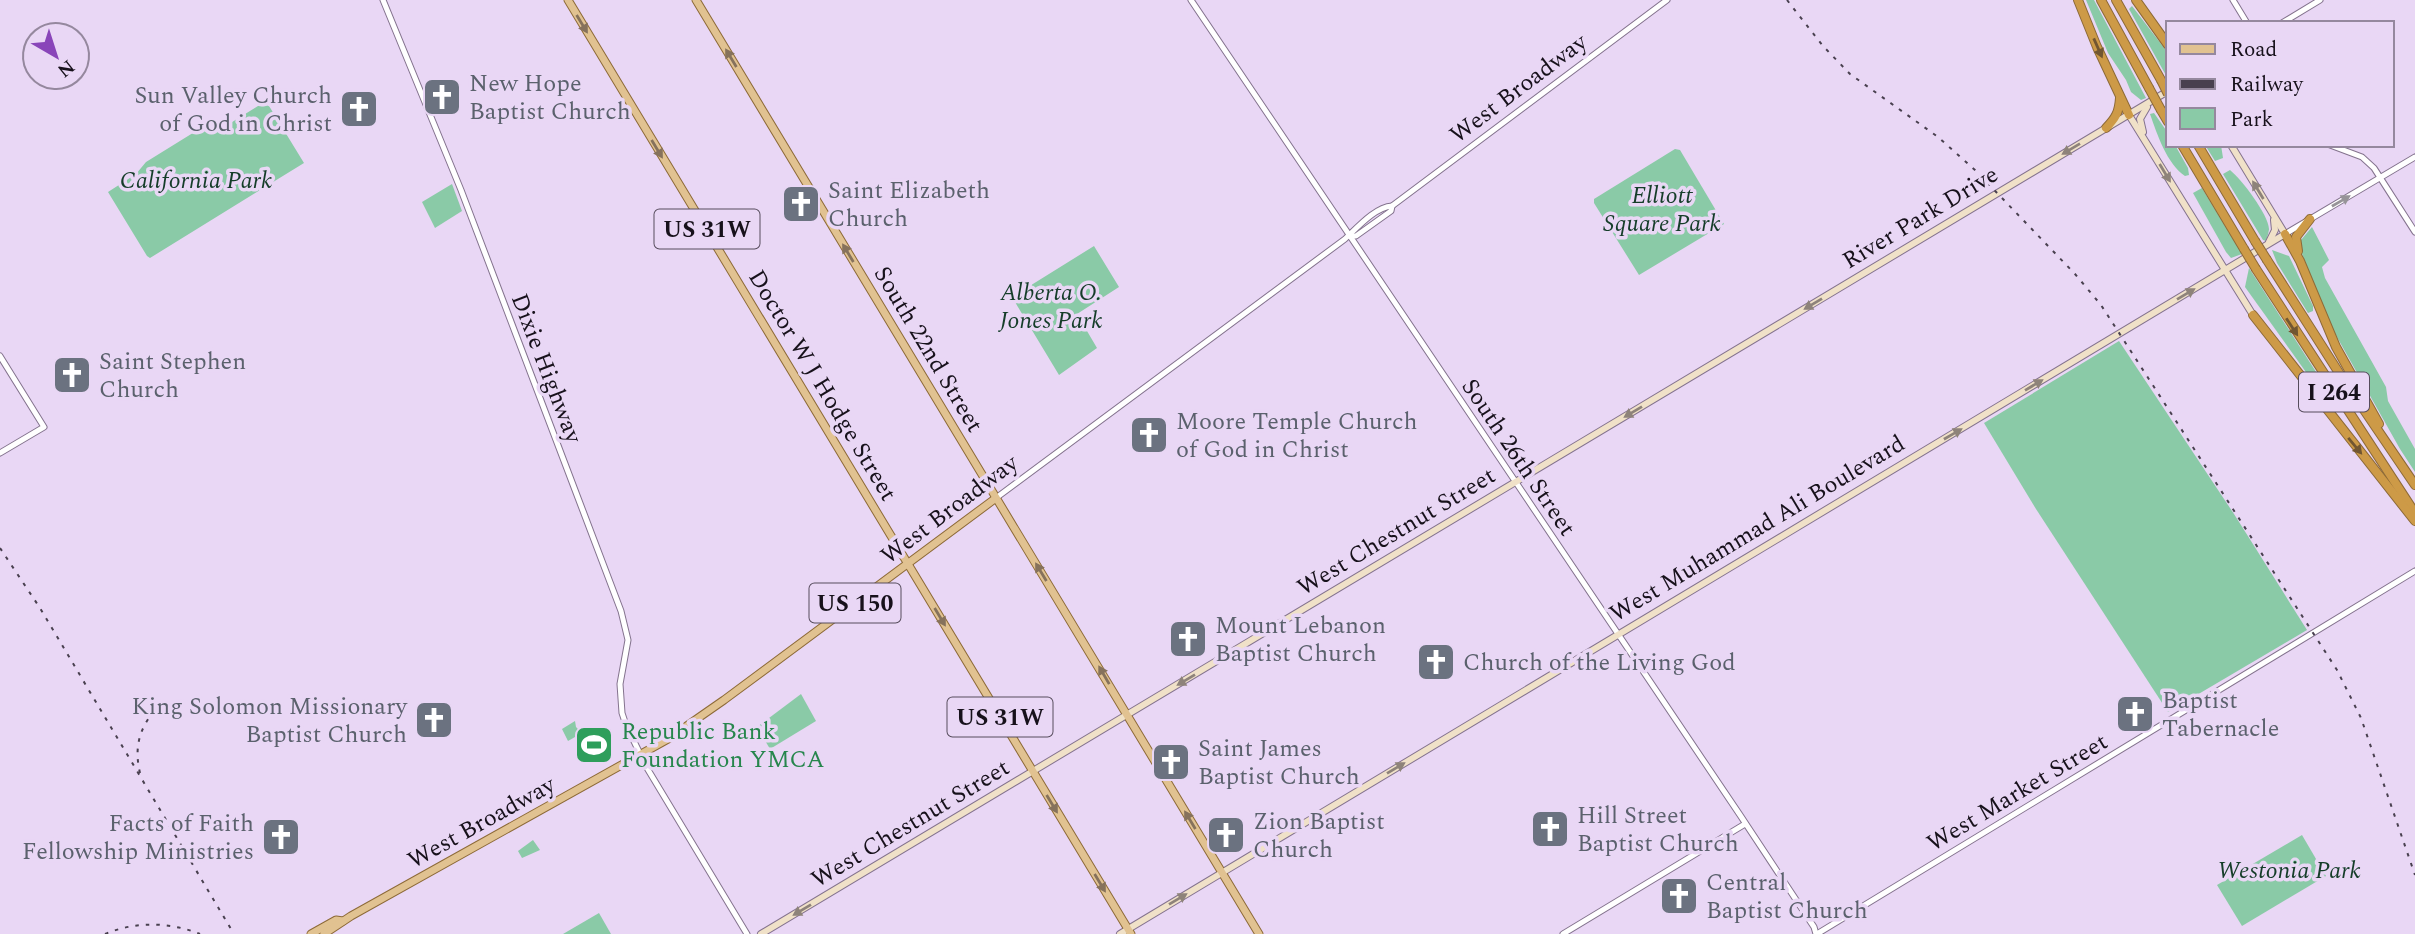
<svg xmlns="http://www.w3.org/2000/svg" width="2415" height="934" viewBox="0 0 2415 934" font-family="Spectral,serif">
  <rect width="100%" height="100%" fill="#e9d7f5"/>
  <g fill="#8acaa7">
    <path d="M2086,0h8l52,98 -5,2 -10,-8 -5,-12 -18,-27z"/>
    <path d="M2132,6l36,47v26l-39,-70z"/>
    <path d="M266,101l38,62 -154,95 -3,-2 -39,-64 28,-18 10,-12 63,-39 7,9z"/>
    <path d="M2154,113l14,20v12h7l13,23 1,7 -4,1c-18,-12 -28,-42 -35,-62z"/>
    <path d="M2205,145h16l2,13 -8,3z"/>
    <path d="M1675,149l5,1 44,74 -85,51 -45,-72v-4z"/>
    <path d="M2230,170c12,10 38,44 39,59 0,2 -2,9 -3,12l-3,-1 -40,-66z"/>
    <path d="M452,184l10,27 -27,17 -13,-26z"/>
    <path d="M2202,188l40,66 -11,4 -5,-6 -33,-59z"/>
    <path d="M2312,227l17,33 -7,7 3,11 61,109 2,14 27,48v23l-15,-23 -67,-119 -33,-81 1,-9z"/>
    <path d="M1094,246l25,41 -42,27 20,34 -38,27 -47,-78z"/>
    <path d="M2272,250l17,6 24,50v5l-5,2 -31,-50z"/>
    <path d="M2249,268l89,138 -5,4 -88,-123z"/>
    <path d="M2119,341l115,173 73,116 -139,82 -132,-203 -52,-86z"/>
    <path d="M801,694l15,27 -46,28 -13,-22z"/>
    <path d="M575,721l1,6 6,6 -14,8 -6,-12z"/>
    <path d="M2302,835l24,41 -84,50 -25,-41z"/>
    <path d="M533,840l7,10 -18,8 -4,-7z"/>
    <path d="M599,913l12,21h-48z"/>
  </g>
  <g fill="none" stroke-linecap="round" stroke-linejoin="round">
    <defs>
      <g id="tertiary">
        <path d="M383,0l78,190 160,421 7,29 -8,44 2,29 4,12 21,43 100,166"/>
        <path d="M1191,0l549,815 74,112 2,7"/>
        <path d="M2233,0l14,23"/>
        <path d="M2282,23l38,-23"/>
        <path d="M2330,145l32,12 12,11 41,64"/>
        <path d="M2285,234l130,-77"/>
        <path d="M1349,236h7l35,-25 1,-5"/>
        <path d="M0,356l44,71 -44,26"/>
        <path d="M996,498l349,-259c12,-11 30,-32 47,-33l275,-206"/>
        <path d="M1563,934l182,-110"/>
        <path d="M1817,934l598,-363"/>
      </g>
      <g id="secondary">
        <path d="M2129,115l124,200"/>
        <path d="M2143,132l-3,-13 7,-12"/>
        <path d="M2269,242l6,-12 -1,-10"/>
        <path d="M761,934l1407,-843"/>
        <path d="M1120,934l1165,-700 -54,-89"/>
      </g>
      <g id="primary">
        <path d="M568,0l563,934"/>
        <path d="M696,0l563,934"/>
        <path d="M311,934l25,-14 7,1"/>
        <path d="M324,934l27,-18 317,-177 56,-39 272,-202"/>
      </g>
      <g id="motorway">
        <path d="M2078,0l19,47 32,68"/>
        <path d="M2101,0l48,88"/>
        <path d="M2116,0l45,80"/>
        <path d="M2136,0l32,45"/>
        <path d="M2161,110l7,12"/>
        <path d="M2106,128c10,-10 13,-16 14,-30"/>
        <path d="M2182,145l62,104"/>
        <path d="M2198,145l57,96"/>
        <path d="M2285,234l15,27 36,86 43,77"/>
        <path d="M2298,251l-2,-14 14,-18"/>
        <path d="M2267,260l74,116 74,109"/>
        <path d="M2256,269l159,244"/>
        <path d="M2253,315l162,206"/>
      </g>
    </defs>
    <use href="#tertiary" stroke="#84738e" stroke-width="7"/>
    <use href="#secondary" stroke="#84738e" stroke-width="8"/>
    <use href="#primary" stroke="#8d6a38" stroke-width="9"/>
    <use href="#motorway" stroke="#8d6a38" stroke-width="10"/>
    <use href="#tertiary" stroke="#fff" stroke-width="5"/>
    <use href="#secondary" stroke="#f0e1c8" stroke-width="6"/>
    <use href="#primary" stroke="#e1c291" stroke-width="7"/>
    <use href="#motorway" stroke="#cd9a47" stroke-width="8"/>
    <g stroke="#49404f" stroke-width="2" stroke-dasharray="3.5 7" stroke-linecap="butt">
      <path d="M1787,0l36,46 27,28 88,63 37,33 100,104 26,31 236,365 24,48 54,157"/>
      <path d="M0,548l40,60 194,326"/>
      <path d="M140,773c-6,-25 -1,-45 16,-64"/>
      <path d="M105,934c31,-13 65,-12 95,0"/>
    </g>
    <defs>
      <g id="motorway-bridge">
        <path d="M2161,80l7,14"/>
        <path d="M2149,88l12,22"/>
        <path d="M2255,241l12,19"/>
        <path d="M2244,249l12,20"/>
      </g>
    </defs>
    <use href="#motorway-bridge" stroke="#8d6a38" stroke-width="10" stroke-linecap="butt"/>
    <use href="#motorway-bridge" stroke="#cd9a47" stroke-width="8"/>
  </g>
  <defs><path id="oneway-solid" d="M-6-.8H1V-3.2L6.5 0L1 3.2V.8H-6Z" transform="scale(1.75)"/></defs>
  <g fill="#86725c">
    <use href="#oneway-solid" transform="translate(582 24) rotate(59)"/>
    <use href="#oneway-solid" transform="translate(731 58) rotate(-121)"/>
    <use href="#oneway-solid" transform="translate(657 149) rotate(59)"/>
    <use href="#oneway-solid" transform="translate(848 253) rotate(-121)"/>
    <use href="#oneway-solid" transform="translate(1041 572) rotate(-121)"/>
    <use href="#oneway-solid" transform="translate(940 617) rotate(59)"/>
    <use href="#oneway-solid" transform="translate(1104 675) rotate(-120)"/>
    <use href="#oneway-solid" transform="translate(1052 804) rotate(59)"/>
    <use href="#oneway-solid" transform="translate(1190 820) rotate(-121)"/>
    <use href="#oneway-solid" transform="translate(1100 883) rotate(59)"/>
  </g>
  <g fill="#725631">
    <use href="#oneway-solid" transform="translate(2098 48) rotate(66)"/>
    <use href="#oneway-solid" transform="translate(2292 327) rotate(57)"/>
    <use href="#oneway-solid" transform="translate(2355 446) rotate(50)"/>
  </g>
  <g fill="#8e837a">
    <use href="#oneway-solid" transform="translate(2071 149) rotate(149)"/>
    <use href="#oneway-solid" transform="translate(2165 173) rotate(59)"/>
    <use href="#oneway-solid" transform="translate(2258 190) rotate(-121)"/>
    <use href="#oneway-solid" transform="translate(2186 294) rotate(-31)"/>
    <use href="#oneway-solid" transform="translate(1813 304) rotate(149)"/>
    <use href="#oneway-solid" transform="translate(2034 385) rotate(-31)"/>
    <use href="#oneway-solid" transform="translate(1633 412) rotate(149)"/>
    <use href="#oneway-solid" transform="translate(1953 434) rotate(-30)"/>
    <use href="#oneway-solid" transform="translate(1186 680) rotate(149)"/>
    <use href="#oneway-solid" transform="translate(1396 768) rotate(-31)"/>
    <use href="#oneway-solid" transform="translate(1178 899) rotate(-31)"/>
    <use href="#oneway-solid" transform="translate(802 910) rotate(149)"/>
  </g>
  <use fill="#979498" href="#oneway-solid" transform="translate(2341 201) rotate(-30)"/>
  <defs>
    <symbol id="church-square" viewBox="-11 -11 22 22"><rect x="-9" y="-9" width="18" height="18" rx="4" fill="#6b7280" stroke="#e9d7f5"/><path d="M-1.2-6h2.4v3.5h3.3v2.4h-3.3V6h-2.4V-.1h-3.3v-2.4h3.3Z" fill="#fff"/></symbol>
    <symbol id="stadium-square" viewBox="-11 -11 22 22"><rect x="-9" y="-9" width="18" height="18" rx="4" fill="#2e9e5b" stroke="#e9d7f5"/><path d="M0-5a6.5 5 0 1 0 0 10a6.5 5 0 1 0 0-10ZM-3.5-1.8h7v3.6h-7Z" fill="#fff"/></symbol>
  </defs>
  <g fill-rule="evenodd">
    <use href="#church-square" x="420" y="75" width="44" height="44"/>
    <use href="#church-square" x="337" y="87" width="44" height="44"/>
    <use href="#church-square" x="779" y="182" width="44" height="44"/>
    <use href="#church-square" x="50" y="353" width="44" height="44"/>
    <use href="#church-square" x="1127" y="413" width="44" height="44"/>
    <use href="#church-square" x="1166" y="617" width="44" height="44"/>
    <use href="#church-square" x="1414" y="640" width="44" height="44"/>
    <use href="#church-square" x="2113" y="692" width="44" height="44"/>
    <use href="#church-square" x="412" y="698" width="44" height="44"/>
    <use href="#stadium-square" x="572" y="723" width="44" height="44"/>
    <use href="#church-square" x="1149" y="740" width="44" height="44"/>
    <use href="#church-square" x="1528" y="807" width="44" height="44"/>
    <use href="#church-square" x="1204" y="813" width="44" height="44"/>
    <use href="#church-square" x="259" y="815" width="44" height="44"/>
    <use href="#church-square" x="1657" y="874" width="44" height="44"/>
  </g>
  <g text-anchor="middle" stroke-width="7" stroke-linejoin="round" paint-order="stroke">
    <g fill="#e9d7f5" stroke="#564c5c" stroke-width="2">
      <rect x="654.5" y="209.5" width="105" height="39" rx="5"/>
      <rect x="2299" y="372.5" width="70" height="39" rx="5"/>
      <rect x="809.5" y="583.5" width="91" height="39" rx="5"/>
      <rect x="947.5" y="697.5" width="105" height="39" rx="5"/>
    </g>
    <g font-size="23" font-weight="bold" fill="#17111b">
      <text x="707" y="237">US 31W</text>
      <text x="2334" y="400">I 264</text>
      <text x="855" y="611">US 150</text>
      <text x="1000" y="725">US 31W</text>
    </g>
    <g font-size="24" fill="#5b616d" stroke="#e9d7f5" text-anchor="start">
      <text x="469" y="91">New Hope<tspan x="469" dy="28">Baptist Church</tspan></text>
      <text x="332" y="103" text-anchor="end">Sun Valley Church<tspan x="332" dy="28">of God in Christ</tspan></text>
      <text x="828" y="198">Saint Elizabeth<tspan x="828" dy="28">Church</tspan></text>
      <text x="99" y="369">Saint Stephen<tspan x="99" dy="28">Church</tspan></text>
      <text x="1176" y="429">Moore Temple Church<tspan x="1176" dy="28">of God in Christ</tspan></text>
      <text x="1215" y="633">Mount Lebanon<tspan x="1215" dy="28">Baptist Church</tspan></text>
      <text x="1463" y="670">Church of the Living God</text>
      <text x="2162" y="708">Baptist<tspan x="2162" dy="28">Tabernacle</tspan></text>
      <text x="407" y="714" text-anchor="end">King Solomon Missionary<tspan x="407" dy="28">Baptist Church</tspan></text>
      <text x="1198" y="756">Saint James<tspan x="1198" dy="28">Baptist Church</tspan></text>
      <text x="1577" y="823">Hill Street<tspan x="1577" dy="28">Baptist Church</tspan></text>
      <text x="1253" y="829">Zion Baptist<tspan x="1253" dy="28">Church</tspan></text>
      <text x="254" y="831" text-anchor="end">Facts of Faith<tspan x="254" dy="28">Fellowship Ministries</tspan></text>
      <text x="1706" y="890">Central<tspan x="1706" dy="28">Baptist Church</tspan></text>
    </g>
    <g font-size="24" fill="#17111b" stroke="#e9d7f5">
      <text transform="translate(1518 88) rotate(-37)" y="8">West Broadway</text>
      <text transform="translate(1920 217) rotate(-31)" y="8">River Park Drive</text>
      <text transform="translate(929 349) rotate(59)" y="8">South 22nd Street</text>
      <text transform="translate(547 368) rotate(69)" y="8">Dixie Highway</text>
      <text transform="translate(823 385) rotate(59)" y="8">Doctor W J Hodge Street</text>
      <text transform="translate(1519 457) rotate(56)" y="8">South 26th Street</text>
      <text transform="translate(949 509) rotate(-37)" y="8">West Broadway</text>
      <text transform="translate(1757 528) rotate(-31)" y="8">West Muhammad Ali Boulevard</text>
      <text transform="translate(1396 531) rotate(-31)" y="8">West Chestnut Street</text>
      <text transform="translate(2017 792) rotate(-31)" y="8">West Market Street</text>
      <text transform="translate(481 822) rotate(-29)" y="8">West Broadway</text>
      <text transform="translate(910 823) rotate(-31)" y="8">West Chestnut Street</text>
    </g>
    <g font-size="24" font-style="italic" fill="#153d29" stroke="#e9d7f5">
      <text x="196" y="188">California Park</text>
      <text x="1662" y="203">Elliott<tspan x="1662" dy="28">Square Park</tspan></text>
      <text x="1051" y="300">Alberta O.<tspan x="1051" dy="28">Jones Park</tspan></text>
      <text x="2289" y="878">Westonia Park</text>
    </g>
    <g font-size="24" fill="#27864d" stroke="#e9d7f5" text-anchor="start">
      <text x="621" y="739">Republic Bank<tspan x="621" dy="28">Foundation YMCA</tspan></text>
    </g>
  </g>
  <rect x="2166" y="21" width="228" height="126" fill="#e9d7f5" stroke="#95889e" stroke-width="2"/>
  <rect x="2180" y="44" width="35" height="10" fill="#e1c291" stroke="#95889e" stroke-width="2"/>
  <text x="2230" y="56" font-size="21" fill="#17111b">Road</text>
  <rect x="2180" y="79" width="35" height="10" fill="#49404f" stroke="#95889e" stroke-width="2"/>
  <text x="2230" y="91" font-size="21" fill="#17111b">Railway</text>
  <rect x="2180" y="108" width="35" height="21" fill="#8acaa7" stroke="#95889e" stroke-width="2"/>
  <text x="2230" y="126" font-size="21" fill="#17111b">Park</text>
  <g transform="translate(56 56) rotate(141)"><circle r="33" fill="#e9d7f5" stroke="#95889e" stroke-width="2"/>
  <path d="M0-5L12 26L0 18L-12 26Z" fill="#8945b9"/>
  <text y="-10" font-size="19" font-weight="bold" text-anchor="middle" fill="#17111b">N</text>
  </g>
</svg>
